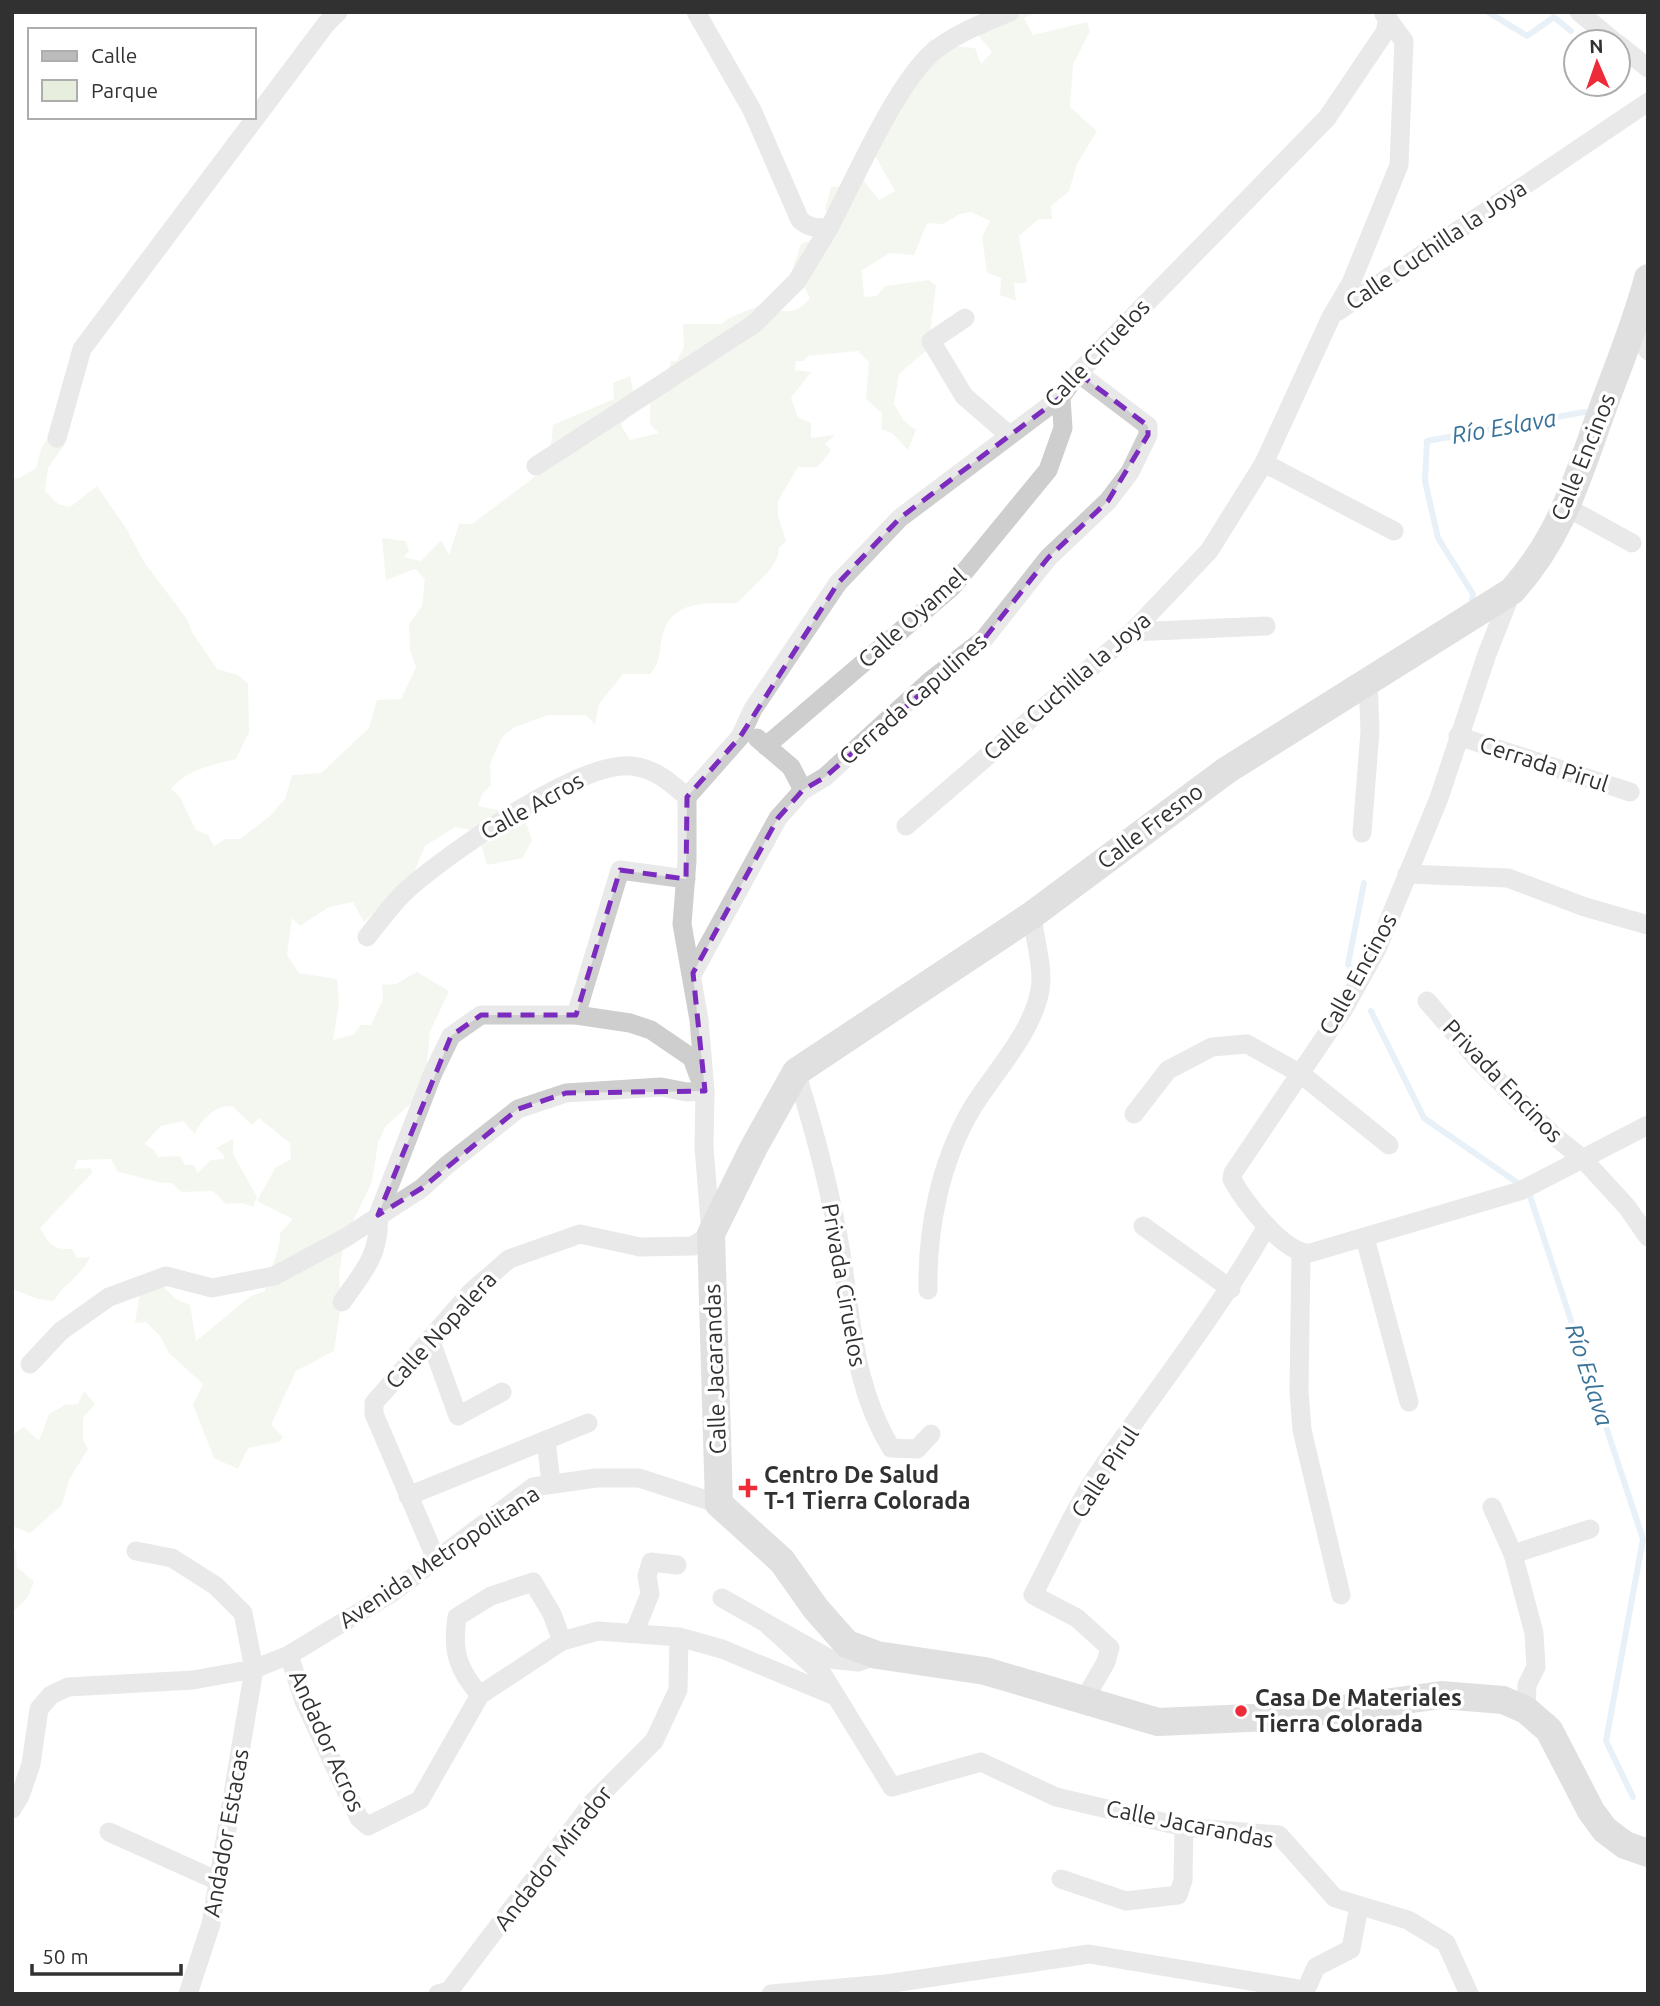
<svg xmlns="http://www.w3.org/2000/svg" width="1660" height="2006" viewBox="0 0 1660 2006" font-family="Ubuntu,sans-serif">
  <rect width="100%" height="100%" fill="#fff"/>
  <g fill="#e7eede">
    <path d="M982,12h56l-14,6 9,17 54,-13 3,9 -17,34 -3,42 27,24 -20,33 -8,27 -18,15 1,13h-13l-20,17 8,47h-13l2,18 -16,-6 1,-17 -14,-5 -5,-36 8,-16 -19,-9 -11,2 -17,10 -16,-1 -13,32 -24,-2 -28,17 2,27 13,-1 8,-10 44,-6 7,6 -8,63 -29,25 -5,30 10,17 12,9 -8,20 -15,-16 -12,-5 1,-16 -16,-14 3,-37 -11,-11 -50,5 -4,5h-8l-1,9 16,2 -20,26 7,19 13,6v15l24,-3 -10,9 6,6 -13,17h-20l-20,34v15l8,25 -7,7c0,20 -28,39 -41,55 -36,0 -71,-3 -77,40 -2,13 -2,22 -11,31h-27l-24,30 -4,21 -9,-10h-37l-34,12 -13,10 -12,27 1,21 -9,9 -4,12 45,9 9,25 -9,18 -36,7 -10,-34 -22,-4 -30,19 -11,27 -50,49 -11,-20 -24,5 -29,19 -8,-8 -5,37 12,18 38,6 2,24 -6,37 20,-5 8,-10h10l12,-26 -1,-14 14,-1 21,-12 32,19 -19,41 -6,60 -38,34 -8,17 -6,39 -28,58 -5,36 2,29 -7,46 -38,20 -25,54 12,12 -4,5 -31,6 -10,21 -24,-11 -21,-53 10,-21 -34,-31 -9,-17 -14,-14 -11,1 5,-32 13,-14 23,22 14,6 6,36 55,-45 14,-5c3,-18 16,-42 15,-58l13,-14 -36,-18 18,-33 16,-9 -1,-16 -31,-25 -7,7 -20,-19c-17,0 -31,13 -37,28l-12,-13 -22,5 -17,18 9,5 5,8 22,-1 5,9h9l4,8 13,-13 13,-1v-4l-8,-7 17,-9v15l24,43 -4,10 -10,-4 -17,1 -13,-13 -32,1 -9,-9c-18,1 -35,-8 -54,-11l-7,-13 -33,1 -4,9 17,-1 1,5 -52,55c9,16 13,22 32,21l5,9 13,-1c-8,19 -27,27 -36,44l-16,-2 -26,-10v-810l8,-1 16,-10 5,-19 12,-20 12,15 -17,24 -3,23 13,13 12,3 27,-21 29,42 18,34 43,57 5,13 25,37 21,6 10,9 1,48 -13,27c-24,6 -48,10 -65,30l9,8 16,33 12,5 6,11 12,-7h14l30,-23 15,-17 7,-24 29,-2 48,-45 8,-28 24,-1 15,-32 -6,-17 -1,-26 13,-18 3,-27 -10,-10 -29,11 -4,-42 24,3 3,10 -5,6 17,4 20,-21 8,15 10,-31h13l77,-58 4,-41 61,-26 -1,-16 17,-7 7,32 -16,17 9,15 29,-7 -9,-9v-21l17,-24 4,-18h6l7,-14 -1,-23h39l5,-5 33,-14c20,7 36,12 50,-7l-17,-31 8,-23 26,-10 5,-18 -7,-6 6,-23 11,-1 19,-9 18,23 16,-9 -21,-37 46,-101 11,-14 12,6 32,3 6,16 11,-12 -18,-22z"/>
    <path d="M84,1391l11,13 -12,14v22l5,9 -19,31 -7,25 -32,28 -18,-7v-91l12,-8 15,14 10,-27 16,-9 13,-1z"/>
    <path d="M12,1549h4l1,18 17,15 -7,16 -15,15z"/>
  </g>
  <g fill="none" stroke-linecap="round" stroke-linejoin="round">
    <g stroke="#cae0ee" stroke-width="6">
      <path d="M1488,12l39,24 27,-19 17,14"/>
      <path d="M1472,600l1,-6 -35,-56 -13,-57 2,-40 157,-29"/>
      <path d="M1355,977l-7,-13 16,-81"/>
      <path d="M1371,1011l53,107 104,72 115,349 -37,202 27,56"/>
    </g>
    <g stroke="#cecece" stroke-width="19">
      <path d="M696,12l56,98 48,110c9,8 16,8 29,8 25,-47 67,-145 105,-177 22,-18 50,-28 76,-39"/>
      <path d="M1579,12l36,30"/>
      <path d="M1618,44l30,24"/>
      <path d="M1337,312l311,-210"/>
      <path d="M965,318l-34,23 33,55 45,39"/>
      <path d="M1635,327l13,24"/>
      <path d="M57,438l25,-89 244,-325 12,-12"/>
      <path d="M1264,463l130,68"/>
      <path d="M536,466l218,-142 43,-43 32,-53"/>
      <path d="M1568,508l64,35"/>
      <path d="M1512,591l-25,63 -48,144 -62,151 -32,58 -112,166 -1,6c11,22 53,76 78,74l210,-62 128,-66"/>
      <path d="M1132,632l134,-6"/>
      <path d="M1458,736l172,56"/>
      <path d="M757,738l34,29 12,23"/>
      <path d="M766,746l186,-159 96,-117 15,-42 -2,-31"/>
      <path d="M687,797l53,-60 13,-28 85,-126 62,-65 161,-121 17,-24 249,-255 58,-86 3,-14"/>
      <path d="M906,826l226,-194 77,-81 55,-88 67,-146 20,-34 48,-118 5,-124 -20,-27"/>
      <path d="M1362,833l8,-102 -2,-51"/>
      <path d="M1407,874l101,4 77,29 63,18"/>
      <path d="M367,937c13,-16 26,-35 42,-49 40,-35 171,-128 223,-122 24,3 38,16 55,31"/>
      <path d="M693,973l85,-155 25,-28 22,-13 105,-96 54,-42 64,-81 60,-57 22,-29 18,-37v-9l-70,-53"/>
      <path d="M1427,1001l49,57 78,78 28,22 45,49 21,30"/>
      <path d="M576,1015l44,-145 66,9"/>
      <path d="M796,1072c19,60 36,125 46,187 10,66 13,130 49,189l26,1 14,-15"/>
      <path d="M1134,1114l34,-44 44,-23 35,-3 54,30 88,71"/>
      <path d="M1143,1226l88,63"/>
      <path d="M1365,1238l44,164"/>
      <path d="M1301,1254l-2,137 3,39 39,165"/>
      <path d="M928,1290c-1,-61 12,-127 43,-180 23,-38 61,-76 69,-120 4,-22 -6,-53 -8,-75"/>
      <path d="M342,1302c21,-30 39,-48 36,-87l55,-142 18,-37 30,-21h95l54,8 21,7 41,28 7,19"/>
      <path d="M430,1339l28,77 44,-24"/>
      <path d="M30,1364l31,-33 48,-34 57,-21 46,12 62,-12 71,-38 77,-50 25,-23 71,-56 48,-16 95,-6 26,5 18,-1"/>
      <path d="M546,1440l5,43"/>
      <path d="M408,1496l180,-73"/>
      <path d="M1492,1507l21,47 21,79 2,34 -9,18 -1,25"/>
      <path d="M136,1551l36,7 44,28 27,27 11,56 -43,255 -23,70"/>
      <path d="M1513,1554l77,-25"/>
      <path d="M436,1559l-62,-145v-11l97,-111 38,-33 71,-25 60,13 53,-1 18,-12 -7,-87 1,-56 -6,-71 -17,-96 5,-63v-64"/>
      <path d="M722,1598l108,61 28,3 19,-7"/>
      <path d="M768,1625l55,50 69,112 89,-25 75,35 128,30 95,8 56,63 73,22 38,23 23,51"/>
      <path d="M634,1633l16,-39 -3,-18 4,-14 26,3"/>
      <path d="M289,1655l15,46 55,117 9,8 52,-26 60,-105 82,-54 36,-10 81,6 43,12 113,47"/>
      <path d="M480,1695c-23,-26 -28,-45 -23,-78l34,-21 42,-14 19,32 10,27"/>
      <path d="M1084,1700l22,-38 4,-14 -33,-30 -44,-23c22,-42 42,-88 69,-127 56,-81 116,-156 165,-242"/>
      <path d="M12,1809l8,-13 11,-32 8,-55 12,-14 17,-8 125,-7 61,-11 35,-14 104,-63 140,-105 63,-9h43l80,26"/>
      <path d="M109,1832l109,49"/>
      <path d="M1061,1879l65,22 52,-6 5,-15 1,-53"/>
      <path d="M438,1994l11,-3 143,-188 62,-62 24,-51 1,-53"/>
      <path d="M771,1994l115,-10 203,-30 216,36"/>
      <path d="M1304,1994l12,-27 35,-18 8,-43"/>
    </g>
    <path stroke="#bbb" stroke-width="28" d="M1648,278c-12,46 -30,88 -46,132 -25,69 -40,125 -90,181l-285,179 -195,145 -236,157 -42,75 -43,87 8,270 63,57 34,48 31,35 30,11 108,16 173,51 134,-6 149,-21 62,5 23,10 23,20 42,81 14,19 20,15 23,8"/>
  </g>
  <path d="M0 0H1660V2006H0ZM1078,373l70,53v9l-40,66 -60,57 -64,81 -159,138 -22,13 -25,28 -85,155 12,118 -139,2 -48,16 -96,79 -44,27 73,-179 30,-21h95l44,-145 66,9 1,-82 53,-60 98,-154 62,-65 161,-121z" fill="#fff" fill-opacity=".55" fill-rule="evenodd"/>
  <path fill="none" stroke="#7b2cbf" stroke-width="5" stroke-dasharray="14 9" stroke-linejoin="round" d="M1078,373l70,53v9l-40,66 -60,57 -64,81 -159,138 -22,13 -25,28 -85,155 12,118 -139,2 -48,16 -96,79 -44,27 73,-179 30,-21h95l44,-145 66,9 1,-82 53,-60 98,-154 62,-65 161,-121z"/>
  <g fill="#ee2c39" stroke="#fff" stroke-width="2.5">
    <path d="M744.5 1477.5h7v7h7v7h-7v7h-7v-7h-7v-7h7z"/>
    <circle cx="1241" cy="1711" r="7"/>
  </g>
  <g text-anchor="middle" stroke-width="7" stroke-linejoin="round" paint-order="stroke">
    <g font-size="23" fill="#313131" stroke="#fff">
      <text transform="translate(1436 245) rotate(-34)" y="8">Calle Cuchilla la Joya</text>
      <text transform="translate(1097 353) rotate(-46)" y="8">Calle Ciruelos</text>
      <text transform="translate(1583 457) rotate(-68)" y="8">Calle Encinos</text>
      <text transform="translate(912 618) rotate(-42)" y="8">Calle Oyamel</text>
      <text transform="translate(1067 686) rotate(-41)" y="8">Calle Cuchilla la Joya</text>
      <text transform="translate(913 699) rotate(-41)" y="8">Cerrada Capulines</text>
      <text transform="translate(1544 764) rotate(18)" y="8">Cerrada Pirul</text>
      <text transform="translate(532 806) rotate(-29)" y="8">Calle Acros</text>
      <text transform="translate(1150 826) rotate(-37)" y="8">Calle Fresno</text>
      <text transform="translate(1358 974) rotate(-61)" y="8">Calle Encinos</text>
      <text transform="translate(1503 1081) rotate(46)" y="8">Privada Encinos</text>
      <text transform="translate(844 1285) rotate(80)" y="8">Privada Ciruelos</text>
      <text transform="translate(441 1330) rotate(-47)" y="8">Calle Nopalera</text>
      <text transform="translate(715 1369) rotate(-92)" y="8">Calle Jacarandas</text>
      <text transform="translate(1105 1472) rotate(-57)" y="8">Calle Pirul</text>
      <text transform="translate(439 1557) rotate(-34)" y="8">Avenida Metropolitana</text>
      <text transform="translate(327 1741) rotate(66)" y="8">Andador Acros</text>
      <text transform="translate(1190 1824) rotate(11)" y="8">Calle Jacarandas</text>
      <text transform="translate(226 1833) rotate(-80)" y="8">Andador Estacas</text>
      <text transform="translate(553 1858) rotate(-52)" y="8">Andador Mirador</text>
    </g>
    <g font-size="23" font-weight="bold" fill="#313131" stroke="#fff" text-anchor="start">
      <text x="764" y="1483">Centro De Salud<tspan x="764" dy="26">T-1 Tierra Colorada</tspan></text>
      <text x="1255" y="1706">Casa De Materiales<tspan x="1255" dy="26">Tierra Colorada</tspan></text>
    </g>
    <g font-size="24" font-style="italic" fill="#397298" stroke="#fff">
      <text transform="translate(1504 427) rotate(-10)" y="8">Río Eslava</text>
      <text transform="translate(1589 1375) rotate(72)" y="8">Río Eslava</text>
    </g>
  </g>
  <rect width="1660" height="2006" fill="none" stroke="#313131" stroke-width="28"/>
  <rect x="28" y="28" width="228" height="91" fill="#ffffff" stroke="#adadad" stroke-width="2"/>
  <rect x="42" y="51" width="35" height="10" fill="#bbbbbb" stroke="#adadad" stroke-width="2"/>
  <text x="91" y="63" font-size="21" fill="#313131">Calle</text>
  <rect x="42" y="80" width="35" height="21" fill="#e7eede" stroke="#adadad" stroke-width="2"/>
  <text x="91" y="98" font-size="21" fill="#313131">Parque</text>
  <g transform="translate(1597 63) rotate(358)"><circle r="33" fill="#ffffff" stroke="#adadad" stroke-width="2"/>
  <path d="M0-5L12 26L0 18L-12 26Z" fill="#ee2c39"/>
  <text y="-10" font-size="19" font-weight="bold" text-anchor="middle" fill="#313131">N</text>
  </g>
  <path d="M32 1964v10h149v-10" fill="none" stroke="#313131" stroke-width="3.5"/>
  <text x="42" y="1964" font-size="21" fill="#313131" stroke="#ffffff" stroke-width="5" paint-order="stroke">50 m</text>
</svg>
